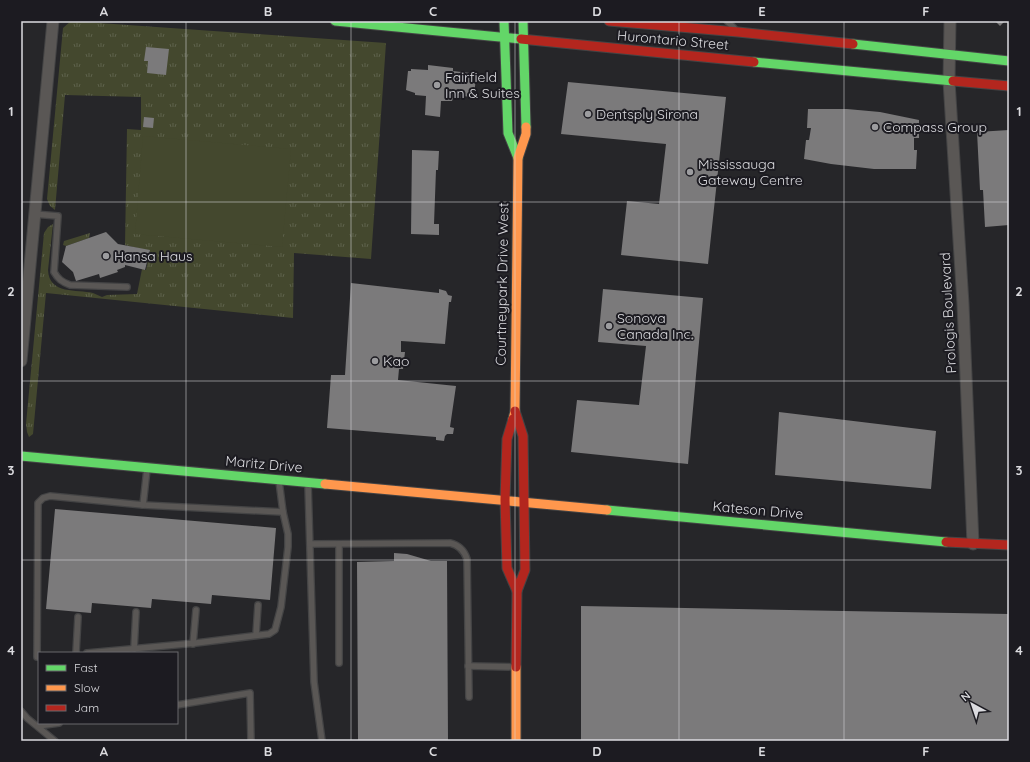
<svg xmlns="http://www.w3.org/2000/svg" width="1030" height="762" viewBox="0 0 1030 762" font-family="Quicksand,sans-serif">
  <defs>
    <pattern id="grass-tufts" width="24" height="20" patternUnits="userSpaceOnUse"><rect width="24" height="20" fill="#44482e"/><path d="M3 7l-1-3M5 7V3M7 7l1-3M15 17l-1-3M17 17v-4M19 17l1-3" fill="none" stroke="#5e624c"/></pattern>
  </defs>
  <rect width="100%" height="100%" fill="#262629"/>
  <g fill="url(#grass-tufts)">
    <path d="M71,21l315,22 -15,216 -77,-6 -1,65 -247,-25 -13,141 -4,3 -2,-5 -1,-8 18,-191 4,-6 5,-3 -5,46c1,25 29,19 45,23 3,1 6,3 9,4l5,-2 30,-1 5,-25 4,1 4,-19 -25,-6 2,-116 14,1v-33l-76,-2 -10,115 -5,-4 -3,-7 16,-171z"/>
    <path d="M90,233l-1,5 -23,8 -3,-1 1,-4z"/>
  </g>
  <path fill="#44482e" d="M143,136l148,13 -9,98 -147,-13z"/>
  <g fill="#7b7a7b">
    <path d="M995,21h10l-5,5z"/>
    <path d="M146,47l23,2 -3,26 -19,-2 1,-12h-4z"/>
    <path d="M428,65l25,3v3l17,2v2l6,1 -2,21 -13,-1v2h-8l-1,3h-11l-1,16 -15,-2 1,-19 -11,-1v-2l-9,-3 2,-19h3v-2l17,1z"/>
    <path d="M568,82l158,15 -18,167 -87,-9 6,-54 32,3 7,-60 -105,-10z"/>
    <path d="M808,109h39l33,3 39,8v18h-5v12h3l-1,19h-42l-43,-5 -27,-5 2,-19h3l2,-12h-4z"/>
    <path d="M144,117l10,1 -1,10 -10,-1z"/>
    <path d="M1009,130v95l-24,2 -2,-37h-3l-3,-58z"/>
    <path d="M412,150l27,1 -1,19h-2l-2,54h5v11l-28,-1z"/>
    <path d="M106,232l12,12 32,6 -5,20 -20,-5v2l-8,3 1,2 -18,6 -1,-4 -23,7 -3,-9 -11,-10 4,-16z"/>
    <path d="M351,283l88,10v-4l7,2 2,4 4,1 -1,6h-2l-4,42 -44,-3v11h4l-2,17h-4l-1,11 58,6 -6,41 4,1 -1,6h-6l-2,2 -1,5 -8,-1v-3l-109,-9 4,-53h14z"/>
    <path d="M603,289l100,9 -15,166 -117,-12 6,-52 62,5 7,-59 -48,-4z"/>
    <path d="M779,412l157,19 -5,58 -156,-14z"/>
    <path d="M55,509l221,19 -6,72 -58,-5 -1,9 -59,-5 -1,9 -59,-5 -1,10 -45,-4z"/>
    <path d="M394,553l13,1 24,7h16l1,180h-90l-1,-179 37,-1z"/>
    <path d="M581,606l428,8v127h-428z"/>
  </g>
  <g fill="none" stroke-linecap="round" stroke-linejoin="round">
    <defs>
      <g id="lane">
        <path d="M727,21l7,7"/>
        <path d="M34,214l24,2 -4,56c4,7 8,10 16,13l57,2"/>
        <path d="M308,484l6,198 8,59"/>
        <path d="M143,505l140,7"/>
        <path d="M310,544l140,-1c9,2 14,7 17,16l2,138"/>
        <path d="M339,544v119"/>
        <path d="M256,635l2,-30"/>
        <path d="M193,644l3,-34"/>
        <path d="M134,649l2,-37"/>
        <path d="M76,653l2,-36"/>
        <path d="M87,653l109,-10 73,-9 6,-4 6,-23 7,-60v-13l-5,-22 -4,-31"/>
        <path d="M39,657h-2l1,-154 5,-5 7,-2 93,9 4,-36"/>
        <path d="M468,666l48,1"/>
        <path d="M177,705l73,-12 1,48"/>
        <path d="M21,711l6,7 28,23"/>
        <path d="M38,726l21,-3"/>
      </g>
      <g id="street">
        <path d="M950,21l-1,60 14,223 10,240"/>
        <path d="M21,361l32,-340"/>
      </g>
      <g id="fast">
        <path d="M335,21l186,18"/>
        <path d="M504,21l4,112 10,25"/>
        <path d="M523,21l3,106"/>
        <path d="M853,44l156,17"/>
        <path d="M754,62l199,19"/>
        <path d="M21,456l304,28"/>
        <path d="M607,510l339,32"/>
      </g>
      <g id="slow">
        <path d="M513,419l2,-8 3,-253 8,-24v-7"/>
        <path d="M325,484l282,26"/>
        <path d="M516,741v-74"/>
      </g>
      <g id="jam">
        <path d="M609,21l129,11 115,12"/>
        <path d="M521,39l233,23"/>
        <path d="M953,81l56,5"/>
        <path d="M515,411l8,25 2,134 -8,21 -1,76"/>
        <path d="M513,419l-6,20 -2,61 2,68 10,23"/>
        <path d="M946,542l63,3"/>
      </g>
    </defs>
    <use href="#lane" stroke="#444445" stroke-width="8"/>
    <use href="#street" stroke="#444445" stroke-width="13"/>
    <use href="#fast" stroke="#444445" stroke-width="11"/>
    <use href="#slow" stroke="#444445" stroke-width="11"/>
    <use href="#jam" stroke="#444445" stroke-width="11"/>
    <use href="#lane" stroke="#5a5755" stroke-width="5.5"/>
    <use href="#street" stroke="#5a5755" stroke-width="11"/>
    <use href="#fast" stroke="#63d668" stroke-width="9"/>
    <use href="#slow" stroke="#ff974d" stroke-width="9"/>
    <use href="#jam" stroke="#b3261e" stroke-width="9"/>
  </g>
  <path fill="none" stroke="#dbdbdf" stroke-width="1" stroke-opacity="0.55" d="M186,21v720M351,21v720M515,21v720M679,21v720M844,21v720M21,202h988M21,381h988M21,560h988"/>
  <g fill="#9c9c9f" stroke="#1c1b21" stroke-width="1.5">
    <circle cx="437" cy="85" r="4"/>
    <circle cx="588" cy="114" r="4"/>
    <circle cx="875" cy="127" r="4"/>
    <circle cx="690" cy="172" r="4"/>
    <circle cx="106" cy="256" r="4"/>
    <circle cx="609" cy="326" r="4"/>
    <circle cx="375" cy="361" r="4"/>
  </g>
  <g text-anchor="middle" stroke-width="4" stroke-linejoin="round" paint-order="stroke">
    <g font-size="14" fill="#dbdbdf" stroke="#1c1b21">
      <text transform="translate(673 40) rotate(5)" y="5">Hurontario Street</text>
      <text transform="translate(502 284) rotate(-89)" y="5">Courtneypark Drive West</text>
      <text transform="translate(948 313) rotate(-93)" y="5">Prologis Boulevard</text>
      <text transform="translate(264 464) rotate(5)" y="5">Maritz Drive</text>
      <text transform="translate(758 510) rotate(5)" y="5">Kateson Drive</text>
    </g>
    <g font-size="14" fill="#dbdbdf" stroke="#1c1b21" text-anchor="start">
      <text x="445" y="82">Fairfield<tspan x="445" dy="16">Inn &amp; Suites</tspan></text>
      <text x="596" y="119">Dentsply Sirona</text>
      <text x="883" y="132">Compass Group</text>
      <text x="698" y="169">Mississauga<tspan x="698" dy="16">Gateway Centre</tspan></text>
      <text x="114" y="261">Hansa Haus</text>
      <text x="617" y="323">Sonova<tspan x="617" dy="16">Canada Inc.</tspan></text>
      <text x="383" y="366">Kao</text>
    </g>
  </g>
  <rect width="1030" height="762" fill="none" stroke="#1c1b21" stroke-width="44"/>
  <rect x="38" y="652" width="140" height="72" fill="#1c1b21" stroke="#68686d"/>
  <rect x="46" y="665" width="20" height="6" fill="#63d668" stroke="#68686d"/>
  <text x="74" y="672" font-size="12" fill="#dbdbdf">Fast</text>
  <rect x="46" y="685" width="20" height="6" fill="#ff974d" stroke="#68686d"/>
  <text x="74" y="692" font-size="12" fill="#dbdbdf">Slow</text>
  <rect x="46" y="705" width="20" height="6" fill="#b3261e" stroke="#68686d"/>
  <text x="74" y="712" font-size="12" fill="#dbdbdf">Jam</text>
  <g transform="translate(972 704) rotate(320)" stroke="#1c1b21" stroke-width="3" paint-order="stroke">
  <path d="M0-3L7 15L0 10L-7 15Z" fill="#dbdbdf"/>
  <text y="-6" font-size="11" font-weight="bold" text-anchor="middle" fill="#dbdbdf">N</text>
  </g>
  <rect x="22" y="22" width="986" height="718" fill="none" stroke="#dbdbdf" stroke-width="1.5"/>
  <g font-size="13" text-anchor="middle" font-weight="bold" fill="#dbdbdf">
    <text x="104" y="16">A</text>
    <text x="268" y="16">B</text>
    <text x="433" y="16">C</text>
    <text x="597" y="16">D</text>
    <text x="762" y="16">E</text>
    <text x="926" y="16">F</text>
    <text x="11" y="116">1</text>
    <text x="1019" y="116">1</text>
    <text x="11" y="296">2</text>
    <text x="1019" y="296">2</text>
    <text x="11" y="475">3</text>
    <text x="1019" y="475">3</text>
    <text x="11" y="655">4</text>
    <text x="1019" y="655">4</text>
    <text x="104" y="756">A</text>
    <text x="268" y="756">B</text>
    <text x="433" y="756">C</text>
    <text x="597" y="756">D</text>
    <text x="762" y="756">E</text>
    <text x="926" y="756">F</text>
  </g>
</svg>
